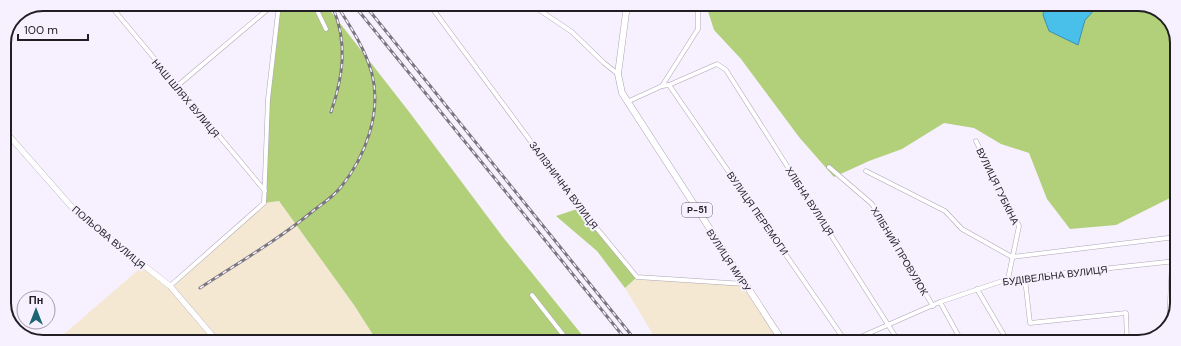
<svg xmlns="http://www.w3.org/2000/svg" width="1181" height="346" viewBox="0 0 1181 346" font-family="'DM Sans',sans-serif">
  <rect width="100%" height="100%" fill="#f7f0fe"/>
  <g fill="#f4e8d3">
    <path d="M279,201l75,104 23,36h-321l88,-76 26,21 94,-83z"/>
    <path d="M637,277l108,7 38,58 -126,-1 -32,-53z"/>
  </g>
  <g fill="#b1d079">
    <path d="M279,4h46l85,109 92,123 85,105h-210l-23,-36 -75,-104 -15,2 4,-104z"/>
    <path d="M706,5h339l-2,10 35,29 7,-24 14,-15h49l21,14 8,22 -1,154 -60,30 -46,4 -23,-30 -18,-46 -28,-9 -27,-16 -30,-5 -42,26 -33,12 -35,16 -35,-40 -58,-78 -27,-29z"/>
    <path d="M580,208l57,69 -12,11 -28,-37 -41,-35z"/>
    <path d="M1172,261h4v52l-5,7z"/>
  </g>
  <path fill="#48c0e9" stroke="#3c8fae" d="M1045,5h54l-14,15 -7,25 -29,-14 -6,-16z"/>
  <g fill="none" stroke-linecap="round" stroke-linejoin="round">
    <defs>
      <g id="street">
        <path d="M109,4l156,187"/>
        <path d="M314,4l12,25"/>
        <path d="M429,4l151,204 57,69 108,7"/>
        <path d="M532,5l40,27 32,31 14,11"/>
        <path d="M669,85l177,257"/>
        <path d="M662,86l7,-1 48,-21 9,6 173,272"/>
        <path d="M176,87l98,-83"/>
        <path d="M627,102l35,-16 36,-57v-24"/>
        <path d="M976,141l43,85 -11,53"/>
        <path d="M829,167l43,37 61,102"/>
        <path d="M866,171l79,40 17,18 50,28 164,-20"/>
        <path d="M1025,279l5,44 96,-10 1,29"/>
        <path d="M170,286l94,-83 4,-104 11,-95"/>
        <path d="M977,289l31,53"/>
        <path d="M532,295l36,46"/>
        <path d="M940,302l22,40"/>
        <path d="M1169,322l3,-61"/>
        <path d="M849,342l91,-40 68,-23 168,-18"/>
      </g>
      <path id="secondary" d="M4,130l73,83 93,73 47,55"/>
      <path id="primary" d="M627,5l-9,69 4,19 161,249"/>
    </defs>
    <use href="#street" stroke="#ada5b6" stroke-width="5"/>
    <use href="#secondary" stroke="#ada5b6" stroke-width="6"/>
    <use href="#primary" stroke="#ada5b6" stroke-width="7"/>
    <use href="#street" stroke="#fff" stroke-width="4"/>
    <use href="#secondary" stroke="#fff" stroke-width="5.5"/>
    <use href="#primary" stroke="#fff" stroke-width="6"/>
    <defs>
      <g id="rail">
        <path d="M353,4l274,337"/>
        <path d="M364,4l272,337"/>
        <path d="M331,112c12,-35 17,-69 2,-104"/>
        <path d="M200,288c38,-25 78,-48 113,-77 9,-7 20,-14 28,-24 24,-30 41,-74 31,-113 -7,-26 -22,-48 -36,-70"/>
      </g>
    </defs>
    <use href="#rail" stroke="#7a767f" stroke-width="3"/>
    <use href="#rail" stroke="#f7f0fe" stroke-width="1.5" stroke-dasharray="4.5" stroke-linecap="butt"/>
  </g>
  <g text-anchor="middle" stroke-width="4" stroke-linejoin="round" paint-order="stroke">
    <rect fill="#f7f0fe" stroke="#615d65" stroke-width="1" x="682" y="203" width="30" height="14" rx="3"/>
    <g font-size="9" font-weight="bold" fill="#211e24">
      <text x="697" y="213">Р-51</text>
    </g>
    <g font-size="10" fill="#211e24" stroke="#f7f0fe">
      <text transform="translate(186 98) rotate(50)" y="4">НАШ ШЛЯХ ВУЛИЦЯ</text>
      <text transform="translate(564 185) rotate(53)" y="4">ЗАЛІЗНИЧНА ВУЛИЦЯ</text>
      <text transform="translate(998 186) rotate(64)" y="4">ВУЛИЦЯ ГУБКІНА</text>
      <text transform="translate(810 201) rotate(57)" y="4">ХЛІБНА ВУЛИЦЯ</text>
      <text transform="translate(758 213) rotate(55)" y="4">ВУЛИЦЯ ПЕРЕМОГИ</text>
      <text transform="translate(109 237) rotate(40)" y="4">ПОЛЬОВА ВУЛИЦЯ</text>
      <text transform="translate(900 251) rotate(59)" y="4">ХЛІБНИЙ ПРОВУЛОК</text>
      <text transform="translate(729 260) rotate(57)" y="4">ВУЛИЦЯ МИРУ</text>
      <text transform="translate(1055 275) rotate(-7)" y="4">БУДІВЕЛЬНА ВУЛИЦЯ</text>
    </g>
  </g>
  <path d="M0 0H1181V346H0ZM43 11H1138A32 32 0 0 1 1170 43V303A32 32 0 0 1 1138 335H43A32 32 0 0 1 11 303V43A32 32 0 0 1 43 11Z" fill="#f7f0fe" fill-rule="evenodd"/>
  <path fill="none" stroke="#211e24" stroke-width="2" d="M43 11H1138A32 32 0 0 1 1170 43V303A32 32 0 0 1 1138 335H43A32 32 0 0 1 11 303V43A32 32 0 0 1 43 11Z"/>
  <g transform="translate(36 310)"><circle r="19" fill="#f7f0fe" stroke="#a19ca7"/>
  <path d="M0-3L7 15L0 10L-7 15Z" fill="#1c6572"/>
  <text y="-6" font-size="11" font-weight="bold" text-anchor="middle" fill="#211e24">Пн</text>
  </g>
  <path d="M18 34v6h70v-6" fill="none" stroke="#211e24" stroke-width="2"/>
  <text x="24" y="34" font-size="12" fill="#211e24" stroke="#f7f0fe" stroke-width="3" paint-order="stroke">100 m</text>
</svg>
